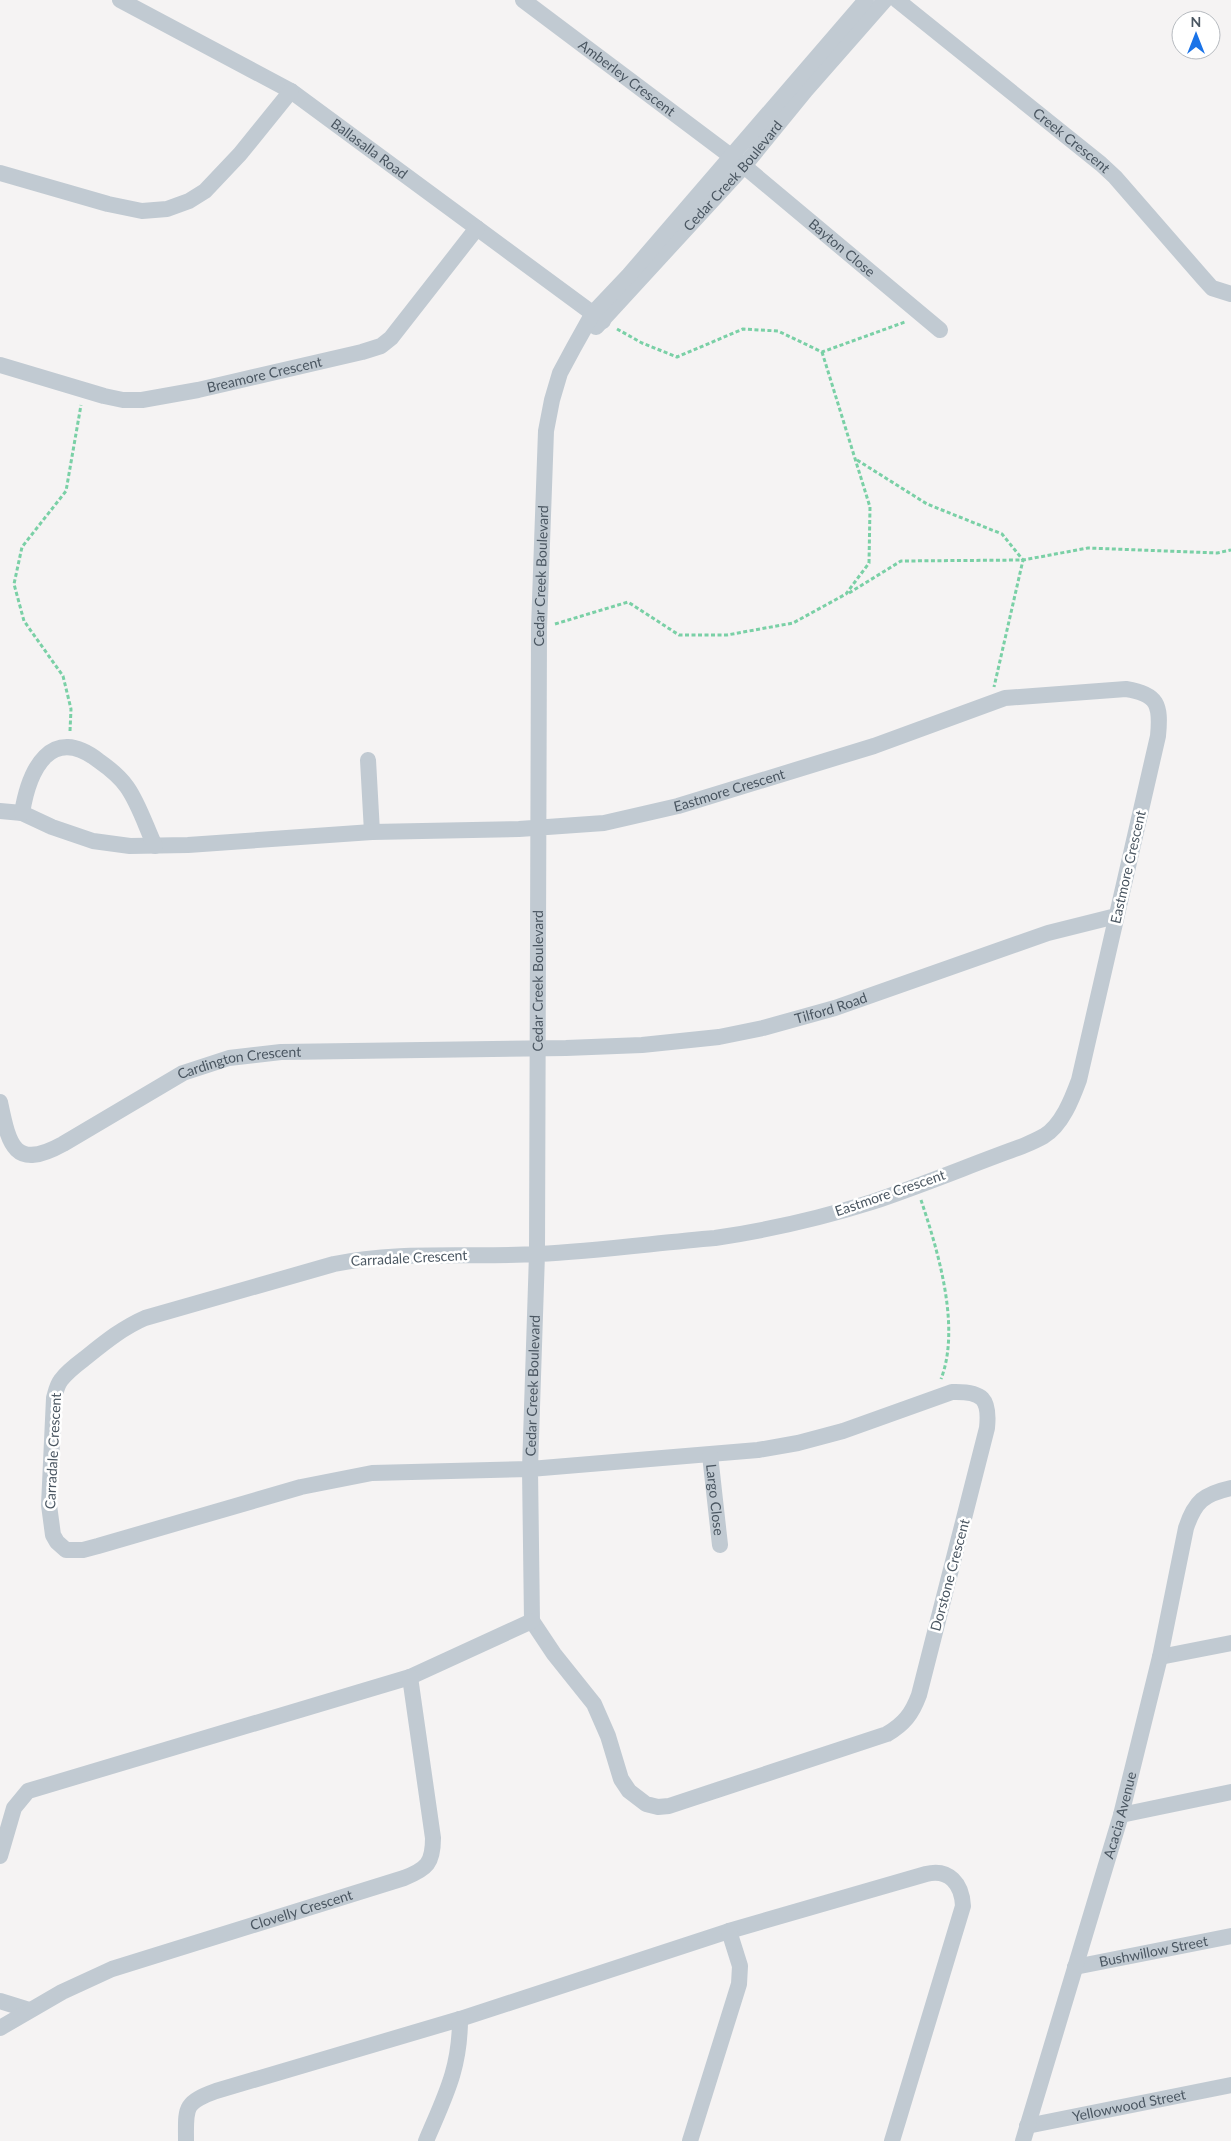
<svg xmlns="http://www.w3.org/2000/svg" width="1231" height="2141" viewBox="0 0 1231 2141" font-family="Lato,sans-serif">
  <rect width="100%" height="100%" fill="#f5f3f3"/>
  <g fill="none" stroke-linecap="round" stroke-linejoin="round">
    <g stroke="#7ad0a6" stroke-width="3" stroke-dasharray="4 2.5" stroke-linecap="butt">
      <path d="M617,329l25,14 35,14 66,-28 35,2 44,21 83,-30"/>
      <path d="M857,460l70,44 75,30 21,26 -29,127"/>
      <path d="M849,593l52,-32 122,-1 65,-12 129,5 14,-3"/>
      <path d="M555,624l73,-22 51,33h48l66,-12 53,-29 23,-31 1,-56 -48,-155"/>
      <path d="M70,731l1,-22 -8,-33 -39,-55 -10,-37 8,-37 44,-56 15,-86"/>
      <path d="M921,1200c17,51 40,127 20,179"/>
    </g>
    <g stroke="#c1cad2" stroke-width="16">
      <path id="s1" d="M120,0l171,91 312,230"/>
      <path id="s2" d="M523,0l221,166 196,164"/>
      <path id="s3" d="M897,0l204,164 14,13 88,101 9,10 19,6"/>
      <path d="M0,173l108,31 34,7 25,-2 22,-8 16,-10 35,-37 51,-63"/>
      <path id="s4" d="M596,327l148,-161 62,-76 79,-90"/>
      <path id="s5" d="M0,365l104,31 19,4h19l56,-10 164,-38 19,-6 10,-8 86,-110"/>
      <path d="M368,760l4,72"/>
      <path id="s6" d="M0,811l22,2 30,14 41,14 37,5 58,-1 184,-13 147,-3 85,-6 74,-17 196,-60 131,-48 121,-9c32,5 35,16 32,47l-79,344c-7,19 -17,45 -35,56 -7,4 -14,7 -21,10 -50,18 -100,39 -151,56 -51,16 -103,28 -157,36 -59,5 -118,13 -177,16 -68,4 -137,-4 -204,10l-189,54c-23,10 -41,25 -61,41 -8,6 -17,13 -23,21 -4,5 -5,11 -7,18l-5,107 4,30 4,7 9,8h17l15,-4 203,-59 71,-14 158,-4 228,-19 40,-7 45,-12 109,-39c31,-1 38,7 35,36l-68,267c-7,19 -15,29 -32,39l-218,72 -11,1 -12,-3 -17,-13 -8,-12 -13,-43 -14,-32 -40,-50 -22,-33 -2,-152 7,-215 2,-626 7,-197 6,-31 8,-27 14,-26 19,-34 36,-38 237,-275"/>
      <path d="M22,813c7,-43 29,-90 77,-52 10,7 21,16 28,26 12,17 19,40 28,59"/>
      <path id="s7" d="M0,1102c9,43 14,69 63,42l120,-71 46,-15 52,-6 285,-4 76,-3 77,-8 44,-9 72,-20 213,-75 68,-17"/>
      <path id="s8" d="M710,1455l10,90"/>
      <path d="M1160,1657l71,-14"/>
      <path d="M1121,1815l110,-23"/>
      <path d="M0,1856l14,-48 14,-17 382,-114 122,-56"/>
      <path id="s9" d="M1075,1967l156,-31"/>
      <path d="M0,2001l29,9"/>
      <path id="s10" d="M0,2028l62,-36 50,-23 292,-91c23,-9 29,-15 29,-40l-23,-161"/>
      <path id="s11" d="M1027,2126l204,-41"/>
      <path d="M186,2141c0,-33 -3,-38 30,-50l244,-72 269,-88 197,-57c23,-6 36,10 37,32l-71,235"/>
      <path d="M426,2141c19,-45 34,-72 34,-122"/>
      <path d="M690,2141l49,-157 1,-18 -11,-35"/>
      <path id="s12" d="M1023,2141l98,-326 39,-158 26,-129c9,-27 18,-34 45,-40"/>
    </g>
  </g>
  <g text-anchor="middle" stroke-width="5" stroke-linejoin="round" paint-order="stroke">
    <g font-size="14" fill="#4a5661" stroke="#fff">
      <text dy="5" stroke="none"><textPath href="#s2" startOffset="130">Amberley Crescent</textPath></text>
      <text dy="5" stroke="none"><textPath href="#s3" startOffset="224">Creek Crescent</textPath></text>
      <text dy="5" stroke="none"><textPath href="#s1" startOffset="291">Ballasalla Road</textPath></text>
      <text dy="5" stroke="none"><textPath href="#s4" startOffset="204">Cedar Creek Boulevard</textPath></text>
      <text dy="5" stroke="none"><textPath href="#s2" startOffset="404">Bayton Close</textPath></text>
      <text dy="5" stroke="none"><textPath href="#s5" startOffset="272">Breamore Crescent</textPath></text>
      <text dy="5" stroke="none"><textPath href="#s6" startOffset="5659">Cedar Creek Boulevard</textPath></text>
      <text dy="5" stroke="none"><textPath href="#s6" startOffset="740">Eastmore Crescent</textPath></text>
      <text transform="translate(1128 867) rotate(-77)" y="5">Eastmore Crescent</text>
      <text dy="5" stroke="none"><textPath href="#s6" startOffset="5254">Cedar Creek Boulevard</textPath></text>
      <text dy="5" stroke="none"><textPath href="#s7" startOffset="895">Tilford Road</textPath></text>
      <text dy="5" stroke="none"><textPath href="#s7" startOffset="298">Cardington Crescent</textPath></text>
      <text transform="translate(890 1193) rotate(-19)" y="5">Eastmore Crescent</text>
      <text transform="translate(409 1258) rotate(-3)" y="5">Carradale Crescent</text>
      <text dy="5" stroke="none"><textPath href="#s6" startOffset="4849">Cedar Creek Boulevard</textPath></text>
      <text transform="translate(53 1451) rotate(-87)" y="5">Carradale Crescent</text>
      <text dy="5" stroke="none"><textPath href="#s8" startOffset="45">Largo Close</textPath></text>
      <text transform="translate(950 1575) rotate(-75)" y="5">Dorstone Crescent</text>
      <text dy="5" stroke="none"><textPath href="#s12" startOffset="340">Acacia Avenue</textPath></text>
      <text dy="5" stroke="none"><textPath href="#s10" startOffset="325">Clovelly Crescent</textPath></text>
      <text dy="5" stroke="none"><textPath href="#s9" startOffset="80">Bushwillow Street</textPath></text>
      <text dy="5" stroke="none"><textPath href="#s11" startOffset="104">Yellowwood Street</textPath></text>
    </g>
  </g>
  <g transform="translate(1196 35)"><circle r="24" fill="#ffffff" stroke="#b7bbc0"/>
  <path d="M0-4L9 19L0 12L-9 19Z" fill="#1a73e8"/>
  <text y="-8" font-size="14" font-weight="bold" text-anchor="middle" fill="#4a5661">N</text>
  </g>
</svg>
